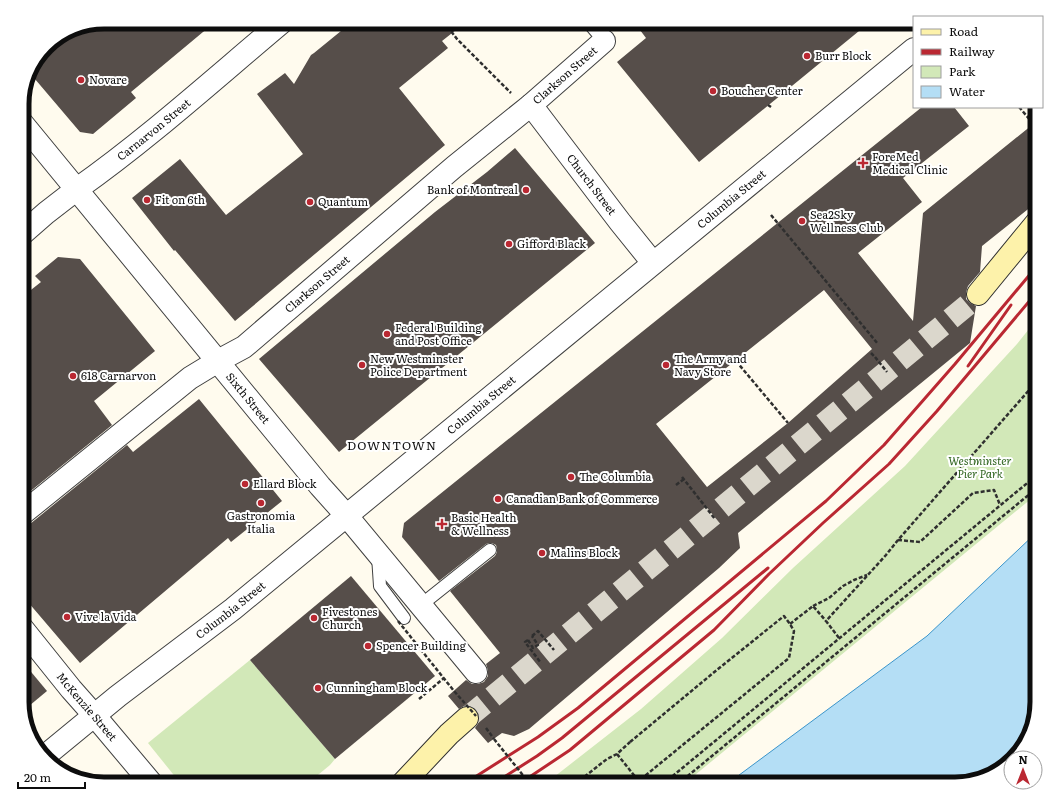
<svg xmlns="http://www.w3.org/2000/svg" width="1059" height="806" viewBox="0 0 1059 806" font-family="Literata,serif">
  <rect width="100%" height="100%" fill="#fffbee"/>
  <g fill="#d2e8b8">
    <path d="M1037,319v175l-353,290h-139l96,-75 81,-71 71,-70 112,-102 112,-122z"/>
    <path d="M250,660l85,99 -5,6 -23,19h-126l-33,-41z"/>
  </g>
  <path fill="#b4def5" stroke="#3c95ca" d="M1037,532v170l-17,50 -7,6h-2v1l-20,17 -36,8h-228l200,-148z"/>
  <g fill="#564e4a" fill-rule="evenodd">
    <path d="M104,22h111l-84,70 5,6 -43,36 -13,-2 -51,-60 2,-5 19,-25 23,-14z"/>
    <path d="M352,22h114l-24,19 6,7 -49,40 46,57 -210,176 -60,-71 -1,1 -42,-53 48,-39 46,56 77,-61 -46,-60 28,-21 9,11 17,-29 3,-2z"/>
    <path d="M634,22h236l-171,140 -82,-100 29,-24z"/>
    <path d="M922,107h32l15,19 -66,52 19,24 -64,51 55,68 10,-108 114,-92v81l-55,44 -2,26 -12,14 -2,6v7l4,4 6,3 -6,37 -232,190 2,15 -21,20 -190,161 -15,7 -12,-3 -14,10 -13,-15 4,-6v-6l-2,-6 -6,-4h-7l-5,3 -11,-13 18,-16 6,4h6l6,-2 4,-6v-6l-2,-6 14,-11 -50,-62 45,-35 2,-4v-3l-1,-4 -4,-2h-3l-3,1 -47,37 -37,-44 2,-14zM824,290l48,59 -84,74 -81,64 -51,-63z"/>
    <path d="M515,148l80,95 -256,209 -80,-93 176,-147 52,-40z"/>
    <path d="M58,257l22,2 75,92 -61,50 18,24 -90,73v-201l19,-15 -6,-6z"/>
    <path d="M199,399l83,102 -51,41 -3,-4 -148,125 -58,-68v-69l8,-2 97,-79 6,7z"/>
    <path d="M351,576l84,100 -100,83 -85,-99z"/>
    <path d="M22,661l25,30 -24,20 -1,-4z"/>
  </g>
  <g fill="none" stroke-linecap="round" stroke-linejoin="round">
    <path stroke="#dbd7cc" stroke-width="22" stroke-dasharray="22 11" stroke-linecap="butt" d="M467,718l504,-416 7,-8"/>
    <defs>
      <g id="service">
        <path d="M588,22l16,19"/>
        <path d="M378,556l2,30 24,32"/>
        <path d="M421,605l69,-55"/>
      </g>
      <g id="minor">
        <path id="s1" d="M531,105l89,117 33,41"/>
        <path id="s2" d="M77,189c72,-51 137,-110 205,-167"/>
        <path id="s3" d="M22,514l168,-136 28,-17 26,-14 210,-180 77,-62 73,-64"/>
        <path d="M346,515l130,157"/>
        <path id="s4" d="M22,628l49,61 23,26 58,69"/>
      </g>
      <g id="tertiary">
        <path id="s5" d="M22,123l298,363 26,29"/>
        <path d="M22,234l24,-21 31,-24"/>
        <path id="s6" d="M45,756l73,-60 115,-87 681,-560"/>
      </g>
      <g id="secondary">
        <path d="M978,294l59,-72"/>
        <path d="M402,784l47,-50 18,-16"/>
      </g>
    </defs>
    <use href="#service" stroke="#404040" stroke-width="14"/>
    <use href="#minor" stroke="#404040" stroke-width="24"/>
    <use href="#tertiary" stroke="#404040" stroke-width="24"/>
    <use href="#secondary" stroke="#2f2f2f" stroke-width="24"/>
    <g stroke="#2f2f2f" stroke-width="2.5" stroke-dasharray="4 2" stroke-linecap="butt">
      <path d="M444,22l13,17 54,54"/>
      <path d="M768,105l3,2"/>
      <path d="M1019,107l12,14 3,2"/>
      <path d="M1030,107l7,9"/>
      <path d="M771,215l107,129"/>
      <path d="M875,357l12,15"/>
      <path d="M736,361l52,62"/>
      <path d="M682,477l15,19"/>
      <path d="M676,485l8,-6"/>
      <path d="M898,540l22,2 53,-49 21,-3 6,15"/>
      <path d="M813,606l16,-8 14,-12 11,-6 13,-5"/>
      <path d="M790,624l23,-18 13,15"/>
      <path d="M839,638l-13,-17 60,-66 12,-15 139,-159"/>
      <path d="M528,640l5,8 5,-3 -6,-9"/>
      <path d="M419,699l25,-21"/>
      <path d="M486,728l8,11"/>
      <path d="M617,754l24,30"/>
      <path d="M575,784l32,-25 10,-5 13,-12"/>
      <path d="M663,784l374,-309"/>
      <path d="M678,784l359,-296"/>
    </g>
    <use href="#service" stroke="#fff" stroke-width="12"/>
    <use href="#minor" stroke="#fff" stroke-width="22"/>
    <use href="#tertiary" stroke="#fff" stroke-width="22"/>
    <use href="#secondary" stroke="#fdf2aa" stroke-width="22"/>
    <g stroke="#ba2832" stroke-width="3">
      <path d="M968,366l43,-61"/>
      <path d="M464,784l74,-47 40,-29 248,-207 58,-56 71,-81 82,-98"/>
      <path d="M493,784l44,-28 25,-18 206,-170"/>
      <path d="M519,784l51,-34 144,-120 55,-56 54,-51 66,-59 48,-53 100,-119"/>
    </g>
    <g stroke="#2f2f2f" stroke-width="2.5" stroke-dasharray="4 2" stroke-linecap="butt">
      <path d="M871,353l4,4"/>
      <path d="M697,496l18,23"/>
      <path d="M398,621l56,70 22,25"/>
      <path d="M532,636l6,-5 16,19"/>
      <path d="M528,640l-3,2 16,21"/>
      <path d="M494,739l36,45"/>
      <path d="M630,742l88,-73 66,-53 6,8 4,7 -5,27 -154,126"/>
    </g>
  </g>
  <g fill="#ba2832" stroke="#fff" stroke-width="1.5">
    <circle cx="807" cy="56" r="4"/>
    <circle cx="81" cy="80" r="4"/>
    <circle cx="713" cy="91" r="4"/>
    <path d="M861 157h4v4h4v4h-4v4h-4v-4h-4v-4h4z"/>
    <circle cx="526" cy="190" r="4"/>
    <circle cx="147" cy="200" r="4"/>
    <circle cx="310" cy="202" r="4"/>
    <circle cx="802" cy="221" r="4"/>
    <circle cx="509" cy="244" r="4"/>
    <circle cx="387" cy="334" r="4"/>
    <circle cx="362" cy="365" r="4"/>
    <circle cx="666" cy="365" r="4"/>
    <circle cx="73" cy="376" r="4"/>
    <circle cx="571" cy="477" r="4"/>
    <circle cx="245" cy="484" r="4"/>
    <circle cx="498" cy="499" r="4"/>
    <circle cx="261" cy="503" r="4"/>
    <path d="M440 518h4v4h4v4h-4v4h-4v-4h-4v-4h4z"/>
    <circle cx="542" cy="553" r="4"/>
    <circle cx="67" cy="617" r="4"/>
    <circle cx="314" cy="618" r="4"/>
    <circle cx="368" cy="646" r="4"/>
    <circle cx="318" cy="688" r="4"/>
  </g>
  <g text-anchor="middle" stroke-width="4" stroke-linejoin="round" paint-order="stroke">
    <g font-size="11" fill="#0d0d0d" stroke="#fff" text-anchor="start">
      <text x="815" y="60">Burr Block</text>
      <text x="89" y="84">Novare</text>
      <text x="721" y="95">Boucher Center</text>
      <text x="872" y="161">ForeMed<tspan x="872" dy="13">Medical Clinic</tspan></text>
      <text x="518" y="194" text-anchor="end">Bank of Montreal</text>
      <text x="155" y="204">Fit on 6th</text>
      <text x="318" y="206">Quantum</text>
      <text x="810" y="219">Sea2Sky<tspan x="810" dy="13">Wellness Club</tspan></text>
      <text x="517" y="248">Gifford Black</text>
      <text x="395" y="332">Federal Building<tspan x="395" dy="13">and Post Office</tspan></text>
      <text x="370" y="363">New Westminster<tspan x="370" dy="13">Police Department</tspan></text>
      <text x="674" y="363">The Army and<tspan x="674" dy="13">Navy Store</tspan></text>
      <text x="81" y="380">618 Carnarvon</text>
      <text x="579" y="481">The Columbia</text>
      <text x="253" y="488">Ellard Block</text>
      <text x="506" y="503">Canadian Bank of Commerce</text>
      <text x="261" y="520" text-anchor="middle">Gastronomia<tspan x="261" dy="13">Italia</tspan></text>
      <text x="451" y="522">Basic Health<tspan x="451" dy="13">&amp; Wellness</tspan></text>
      <text x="550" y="557">Malins Block</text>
      <text x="322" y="616">Fivestones<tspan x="322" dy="13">Church</tspan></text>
      <text x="75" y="621">Vive la Vida</text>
      <text x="376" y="650">Spencer Building</text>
      <text x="326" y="692">Cunningham Block</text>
    </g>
    <g font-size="11" fill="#0d0d0d" stroke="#fff">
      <text dy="4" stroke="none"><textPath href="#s3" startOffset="699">Clarkson Street</textPath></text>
      <text dy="4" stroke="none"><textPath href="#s2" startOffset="97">Carnarvon Street</textPath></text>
      <text dy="4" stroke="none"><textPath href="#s1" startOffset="100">Church Street</textPath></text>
      <text dy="4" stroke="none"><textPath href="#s6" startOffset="884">Columbia Street</textPath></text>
      <text dy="4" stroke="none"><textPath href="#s3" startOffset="375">Clarkson Street</textPath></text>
      <text dy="4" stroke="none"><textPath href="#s5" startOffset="356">Sixth Street</textPath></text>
      <text dy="4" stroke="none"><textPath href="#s6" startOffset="560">Columbia Street</textPath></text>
      <text dy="4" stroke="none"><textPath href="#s6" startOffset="236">Columbia Street</textPath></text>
      <text dy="4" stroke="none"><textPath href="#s4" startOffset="102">McKenzie Street</textPath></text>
    </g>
    <g font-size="11" font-style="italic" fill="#2f641f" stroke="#fff">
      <text x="980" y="465">Westminster<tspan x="980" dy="13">Pier Park</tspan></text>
    </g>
    <g font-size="12" letter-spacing="1" fill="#0d0d0d" stroke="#fff">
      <text x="392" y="450">DOWNTOWN</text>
    </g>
  </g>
  <path d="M0 0H1059V806H0ZM104 29H955A75 75 0 0 1 1030 104V702A75 75 0 0 1 955 777H104A75 75 0 0 1 29 702V104A75 75 0 0 1 104 29Z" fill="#fff" fill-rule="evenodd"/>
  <path fill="none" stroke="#0d0d0d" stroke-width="5" d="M104 29H955A75 75 0 0 1 1030 104V702A75 75 0 0 1 955 777H104A75 75 0 0 1 29 702V104A75 75 0 0 1 104 29Z"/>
  <rect x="913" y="16" width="130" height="92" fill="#ffffff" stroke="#9e9e9e"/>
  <rect x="921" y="29" width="20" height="6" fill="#fdf2aa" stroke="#9e9e9e"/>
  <text x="949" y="36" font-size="12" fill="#0d0d0d">Road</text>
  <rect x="921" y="49" width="20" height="6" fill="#ba2832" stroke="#9e9e9e"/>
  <text x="949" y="56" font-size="12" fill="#0d0d0d">Railway</text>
  <rect x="921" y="66" width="20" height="12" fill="#d2e8b8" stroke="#9e9e9e"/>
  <text x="949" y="76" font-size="12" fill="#0d0d0d">Park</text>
  <rect x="921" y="86" width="20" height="12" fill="#b4def5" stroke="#9e9e9e"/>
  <text x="949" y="96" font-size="12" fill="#0d0d0d">Water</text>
  <g transform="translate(1023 770)"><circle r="19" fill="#ffffff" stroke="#9e9e9e"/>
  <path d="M0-3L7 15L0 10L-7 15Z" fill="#ba2832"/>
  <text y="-6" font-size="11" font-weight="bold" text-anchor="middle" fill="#0d0d0d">N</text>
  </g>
  <path d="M18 782v6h67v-6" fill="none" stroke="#0d0d0d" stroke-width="2"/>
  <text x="24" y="782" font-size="12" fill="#0d0d0d" stroke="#ffffff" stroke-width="3" paint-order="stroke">20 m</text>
</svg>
